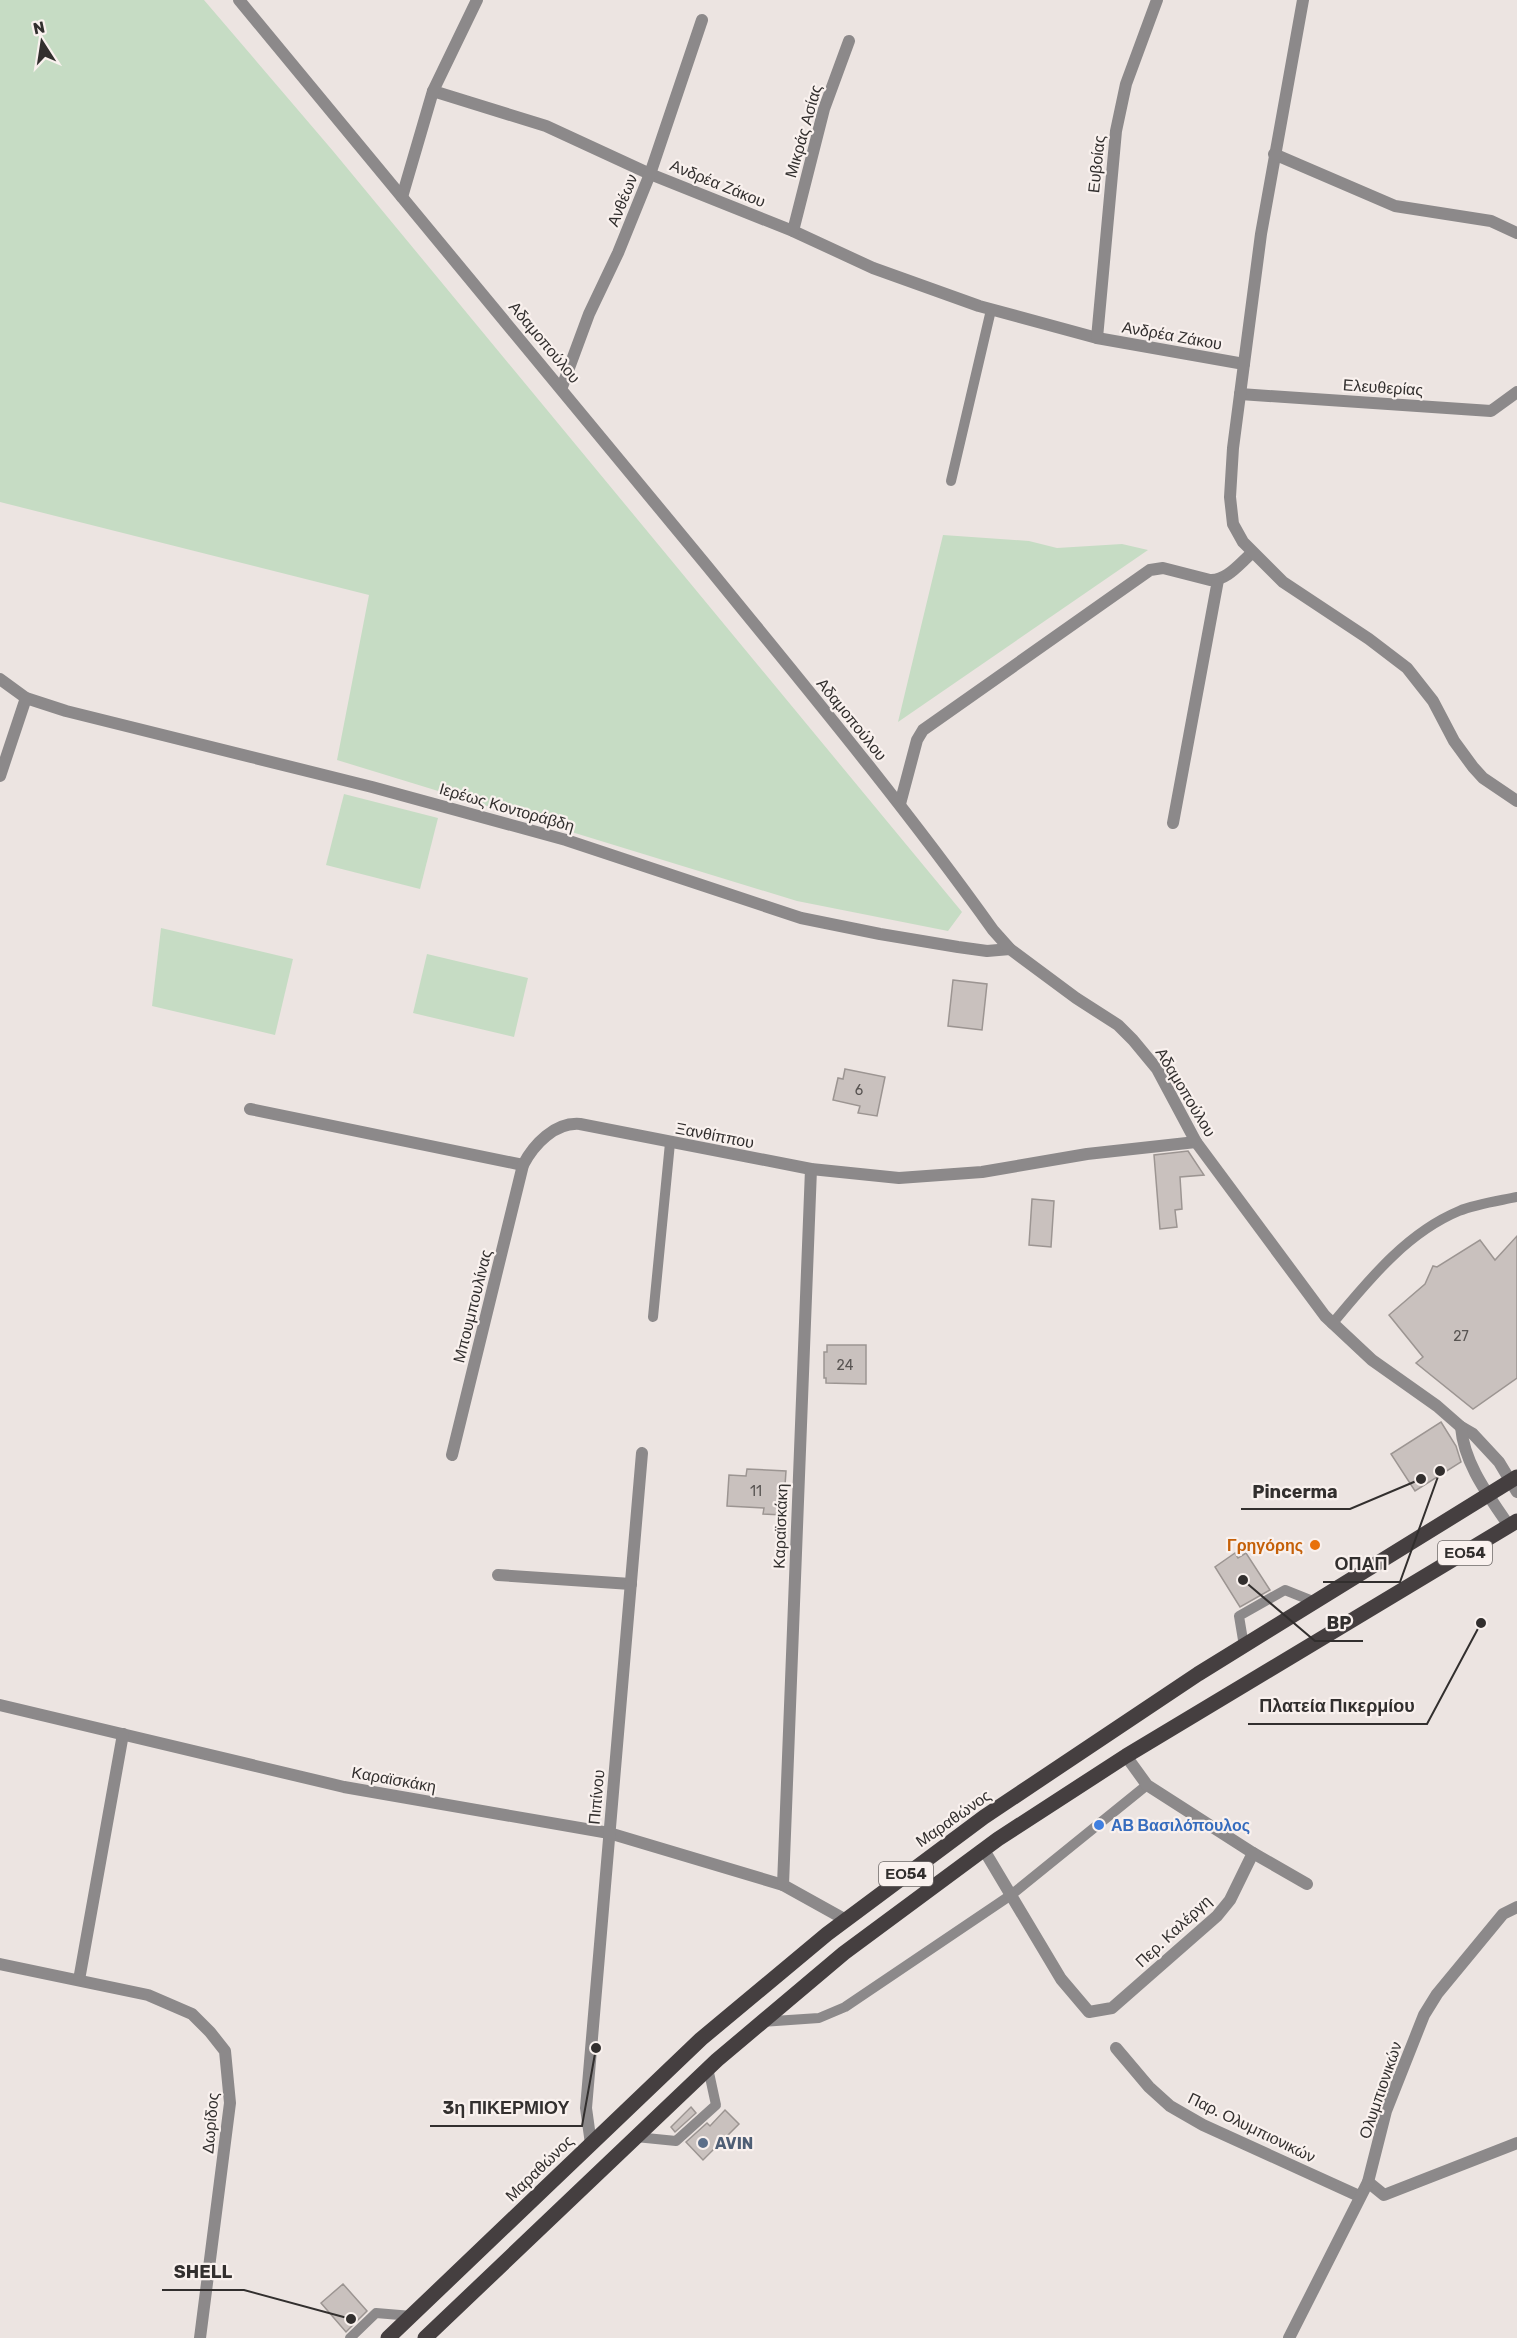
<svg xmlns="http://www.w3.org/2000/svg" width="1517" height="2338" viewBox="0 0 1517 2338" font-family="Rubik,sans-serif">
  <rect width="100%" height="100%" fill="#ece4e1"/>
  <g fill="#c6dcc4">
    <path d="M0,0h204l129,151 629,761 -14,19 -151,-30 -460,-141 32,-165 -369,-93z"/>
    <path d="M943,535l86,6 28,7 65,-4 26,6 -250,172z"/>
    <path d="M344,794l94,24 -18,71 -94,-24z"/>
    <path d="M161,928l132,31 -18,76 -123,-29z"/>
    <path d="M427,954l101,24 -14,59 -101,-24z"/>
  </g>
  <g fill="#c9c1be" stroke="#9c9592" stroke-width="1.5">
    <path d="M953,980l34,4 -5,46 -34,-4z"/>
    <path d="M845,1069l40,8 -8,39 -19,-3 2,-7 -27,-6 5,-22 5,1z"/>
    <path d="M1188,1151l16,24 -24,2 2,32 -7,1 2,17 -17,2 -6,-74z"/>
    <path d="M1032,1199l22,2 -3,46 -22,-2z"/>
    <path d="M1517,1236v142l-44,31 -57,-46 7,-6 -34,-42 36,-31 8,-18 4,1 43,-27 15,20z"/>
    <path d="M827,1345h39v39l-40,-1v-5h-2v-26h3z"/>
    <path d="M1441,1422l15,24 5,16 -46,29 -24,-37z"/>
    <path d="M747,1469l39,2 -3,44 -20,-1 1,-6 -37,-2 2,-31 17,1z"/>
    <path d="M1235,1553l3,5 8,-5 24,37 -30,17 -25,-40z"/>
    <path d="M691,2107l5,6 -21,19 -4,-5z"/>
    <path d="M725,2110l14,14 -36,36 -17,-18 21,-19 3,3z"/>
    <path d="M343,2284l24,27 -21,21 -25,-29z"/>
  </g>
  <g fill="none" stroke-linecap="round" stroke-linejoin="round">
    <g stroke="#8c898a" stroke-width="10">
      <path d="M951,481l40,-171"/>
      <path d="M653,1317l17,-174"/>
      <path d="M1332,1324c36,-43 74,-91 127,-113 17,-7 39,-10 58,-14"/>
      <path d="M1244,1646l-5,-30 46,-26 30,12"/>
      <path d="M760,2022l59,-4 26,-11 166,-112 136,-110"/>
      <path d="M636,2137l40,4 40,-36 -8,-37"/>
      <path d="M350,2338l26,-25 36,3"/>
    </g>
    <g stroke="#8c898a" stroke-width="12">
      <path d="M433,91l113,35 104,48 143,57 80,37 106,38 118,32 147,26"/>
      <path d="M1274,154l121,52 96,15 26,12"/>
      <path d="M402,197l31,-106 44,-91"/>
      <path d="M793,231l31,-122 25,-68"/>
      <path d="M1097,338l19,-207 10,-47 31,-84"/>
      <path d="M562,387l27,-73 29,-61 32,-79 52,-154"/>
      <path d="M1240,394l251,17 26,-19"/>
      <path d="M0,679l26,19 40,13 306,76 194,53 235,78 79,16 78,13 29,4 23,-2"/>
      <path d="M0,776l26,-78"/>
      <path d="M900,804l17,-64 6,-10 227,-160 13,-2 47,12c17,1 30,-17 42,-27"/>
      <path d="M1173,823l45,-243"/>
      <path d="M250,1109l273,56"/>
      <path d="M452,1455l71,-290c11,-21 32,-43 57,-41l231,45 88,9 83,-6 105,-18 109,-12"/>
      <path d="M498,1575l133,9"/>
      <path d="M0,1705l344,82 265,46 174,52 63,35"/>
      <path d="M984,1850l77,129 28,33 23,-4 105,-92 13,-16 23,-47 -106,-68 -21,-29"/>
      <path d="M1253,1853l54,31"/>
      <path d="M783,1885l28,-716"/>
      <path d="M0,1964l148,31 44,19 18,18 15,19 5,52 -30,235"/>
      <path d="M79,1980l44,-246"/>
      <path d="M1116,2048l33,39 21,19 33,19 156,71"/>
      <path d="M591,2144l-5,-36 56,-655"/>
      <path d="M1368,2182l16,13 133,-52"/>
      <path d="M1289,2338l79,-156 18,-71 38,-96 13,-21 66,-80 14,-7"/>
    </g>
    <g stroke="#8c898a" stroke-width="12">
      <path d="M239,0c156,188 313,376 468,566 97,119 196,238 286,364l17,19 66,49 42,27 15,15 24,29 39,73 129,174 47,44 65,46 24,21 12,7 26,28 18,30"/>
      <path d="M1303,0l-42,234 -28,214 -3,49 3,27 10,18 40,40 86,57 38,29 26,33 21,40 19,26 10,11 34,23"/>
      <path d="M1461,1427c3,37 28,69 48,99"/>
    </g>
    <g stroke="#453f40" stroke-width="15">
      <path d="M388,2338l313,-299 126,-105 157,-117 214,-143 319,-197"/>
      <path d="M425,2338l292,-278 127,-107 154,-114 128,-83 391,-235"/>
    </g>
  </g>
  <circle fill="#e8710a" stroke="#f9f1ee" stroke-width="2" cx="1315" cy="1545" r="6"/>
  <circle fill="#3f7fe0" stroke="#f9f1ee" stroke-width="2" cx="1099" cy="1825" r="6"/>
  <circle fill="#5c6f8a" stroke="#f9f1ee" stroke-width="2" cx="703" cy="2143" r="6"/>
  <g text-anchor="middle" stroke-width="4.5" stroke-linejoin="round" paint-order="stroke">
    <g font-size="14" fill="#585452">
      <text x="859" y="1095">6</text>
      <text x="1461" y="1341">27</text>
      <text x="845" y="1370">24</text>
      <text x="756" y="1496">11</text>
    </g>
    <g fill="#f9f1ee" stroke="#6e6968" stroke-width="1.5">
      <rect x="1438" y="1541" width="54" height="24" rx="4.5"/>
      <rect x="879" y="1862" width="54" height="24" rx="4.5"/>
    </g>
    <g font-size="15" font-weight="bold" fill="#322f2e">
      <text x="1465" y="1558">ΕΟ54</text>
      <text x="906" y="1879">ΕΟ54</text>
    </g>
    <g font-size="16" fill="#322f2e" stroke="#f9f1ee">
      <text transform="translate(803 131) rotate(-74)" y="6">Μικράς Ασίας</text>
      <text transform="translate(1096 164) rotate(-84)" y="6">Ευβοίας</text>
      <text transform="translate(718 183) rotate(22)" y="6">Ανδρέα Ζάκου</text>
      <text transform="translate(622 200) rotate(-68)" y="6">Ανθέων</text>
      <text transform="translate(1172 335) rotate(10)" y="6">Ανδρέα Ζάκου</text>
      <text transform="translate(545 342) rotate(50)" y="6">Αδαμοπούλου</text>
      <text transform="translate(1383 387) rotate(4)" y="6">Ελευθερίας</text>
      <text transform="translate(852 719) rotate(51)" y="6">Αδαμοπούλου</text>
      <text transform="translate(507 807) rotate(16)" y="6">Ιερέως Κοντοράβδη</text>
      <text transform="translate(1186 1092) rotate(59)" y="6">Αδαμοπούλου</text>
      <text transform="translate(715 1135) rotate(11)" y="6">Ξανθίππου</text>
      <text transform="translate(472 1306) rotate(-76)" y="6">Μπουμπουλίνας</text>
      <text transform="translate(780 1526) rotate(-88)" y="6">Καραϊσκάκη</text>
      <text transform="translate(394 1779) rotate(10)" y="6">Καραϊσκάκη</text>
      <text transform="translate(596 1797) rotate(-85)" y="6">Πιπίνου</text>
      <text transform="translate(953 1818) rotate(-35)" y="6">Μαραθώνος</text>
      <text transform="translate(1173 1931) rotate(-43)" y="6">Περ. Καλέργη</text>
      <text transform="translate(1380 2090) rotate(-71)" y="6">Ολυμπιονικών</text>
      <text transform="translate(210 2123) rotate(-85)" y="6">Δωρίδος</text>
      <text transform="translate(1252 2127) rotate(26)" y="6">Παρ. Ολυμπιονικών</text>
      <text transform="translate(539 2168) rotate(-44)" y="6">Μαραθώνος</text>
    </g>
    <g font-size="16" font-weight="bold" fill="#c56008" stroke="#f9f1ee" text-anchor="end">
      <text x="1303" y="1551">Γρηγόρης</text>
    </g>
    <g font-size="16" font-weight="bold" fill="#366cbe" stroke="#f9f1ee" text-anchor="start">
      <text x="1111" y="1831">ΑΒ Βασιλόπουλος</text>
    </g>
    <g font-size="16" font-weight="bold" fill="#4e5e75" stroke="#f9f1ee" text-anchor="start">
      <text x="715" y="2149">AVIN</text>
    </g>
  </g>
  <path fill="none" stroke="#322f2e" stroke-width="2" d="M1421 1479L1350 1509H1241M1440 1471L1400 1582H1323M1243 1580L1315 1641H1363M1481 1623L1427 1724H1248M596 2048L582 2126H430M351 2319L244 2290H162"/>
  <g fill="#322f2e" stroke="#f9f1ee" stroke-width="2">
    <circle cx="1421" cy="1479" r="6"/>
    <circle cx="1440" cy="1471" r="6"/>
    <circle cx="1243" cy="1580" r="6"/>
    <circle cx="1481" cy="1623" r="6"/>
    <circle cx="596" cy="2048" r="6"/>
    <circle cx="351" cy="2319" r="6"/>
  </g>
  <g font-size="18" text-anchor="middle" font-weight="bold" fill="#322f2e" stroke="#f9f1ee" stroke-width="4.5" stroke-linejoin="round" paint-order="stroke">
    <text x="1295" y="1498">Pincerma</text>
    <text x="1361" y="1570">ΟΠΑΠ</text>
    <text x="1339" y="1629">BP</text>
    <text x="1337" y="1712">Πλατεία Πικερμίου</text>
    <text x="506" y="2114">3η ΠΙΚΕΡΜΙΟΥ</text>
    <text x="203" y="2278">SHELL</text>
  </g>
  <g transform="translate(42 42) rotate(348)" stroke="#f9f1ee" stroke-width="4.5" paint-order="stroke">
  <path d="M0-4.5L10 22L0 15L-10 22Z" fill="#322f2e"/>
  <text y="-9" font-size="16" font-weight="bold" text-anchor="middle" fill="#322f2e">N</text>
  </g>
</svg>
